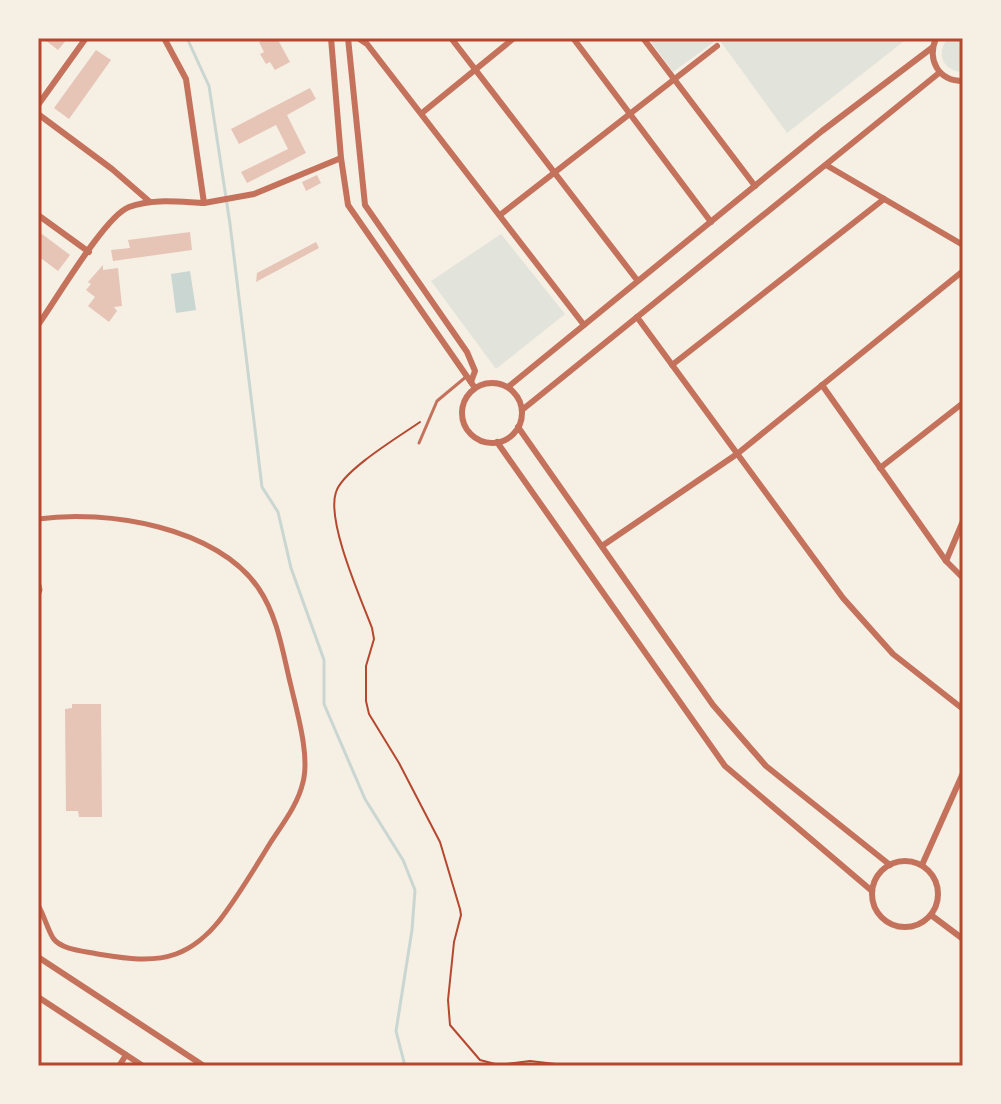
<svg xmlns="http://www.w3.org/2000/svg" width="1001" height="1104" viewBox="0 0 1001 1104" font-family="Lora,serif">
  <rect width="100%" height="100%" fill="#f6efe4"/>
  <g fill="#e2e4dc">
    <path d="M648,38h62l4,4 -41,30z"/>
    <path d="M718,38h190l-121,95z"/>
    <path d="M948,38h15v34c-20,-1 -28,-18 -15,-34z"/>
    <path d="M501,234l64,80 -69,55 -65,-88z"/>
  </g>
  <path fill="#c9d6d2" d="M190,271l6,39 -20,3 -5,-39z"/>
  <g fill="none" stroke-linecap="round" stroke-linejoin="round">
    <path stroke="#c9d6d2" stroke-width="3" d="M187,38l22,48 21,138 32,263 16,25 13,56 33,92v44l41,95 38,61 12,30 -3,40 -16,101 9,35"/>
  </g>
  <g fill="#e6c5b7">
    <path d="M47,38h21l-10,12 -13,-10z"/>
    <path d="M269,38h8l13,24 -15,8 -5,-8 -4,2 -6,-10 4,-2 -5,-10z"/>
    <path d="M96,50l15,10 -42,59 -15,-11z"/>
    <path d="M310,88l6,11 -29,16 19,38 -59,30 -6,-11 47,-23 -12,-24 -37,19 -8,-15z"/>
    <path d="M317,175l4,8 -15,8 -4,-9z"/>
    <path d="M38,231l32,24 -12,16 -20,-15z"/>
    <path d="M190,232l2,18 -79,11 -2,-11 19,-2 -2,-8z"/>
    <path d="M316,242l3,6 -63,34 1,-9z"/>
    <path d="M103,265v5l15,-2 4,38 -8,1 3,4 -8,11 -21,-16 7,-9 -9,-7 5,-6 -3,-2z"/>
    <path d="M72,704h29l1,113h-23l-1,-6h-12l-1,-102 7,-1z"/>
  </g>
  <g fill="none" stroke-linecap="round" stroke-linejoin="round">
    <path stroke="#b5482f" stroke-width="2" d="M420,422c-20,14 -77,48 -84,70 -10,29 25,107 36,136l2,11 -8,27v35l3,13 30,49 41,79 20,67 1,6 -7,27 -6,58 2,25 30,35 19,5 31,-4 43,5"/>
    <path stroke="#c5725c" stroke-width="3" d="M419,443l18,-42 30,-25"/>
    <g stroke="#c5725c" stroke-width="5">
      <path d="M38,519c68,-10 180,8 221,70 19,28 24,65 32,97 6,26 19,70 12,96 -5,23 -22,44 -34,63 -16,26 -32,53 -50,76 -11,14 -27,27 -43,33 -25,9 -53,4 -78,0 -13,-3 -37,-4 -45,-16 -6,-10 -9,-23 -15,-33"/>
      <path d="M38,581l2,9 -2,5"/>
    </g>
    <g stroke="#c5725c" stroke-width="6">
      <path d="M164,38l22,41 18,124 50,-9 87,-36"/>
      <path d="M331,38l10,120 7,47 127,183"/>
      <path d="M348,38l17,167 102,147 8,19 -4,11"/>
      <path d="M358,38l9,6 217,281"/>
      <path d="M451,38l186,242"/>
      <path d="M573,38l138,184"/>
      <path d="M643,38l112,148"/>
      <path d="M936,38c-9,22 2,43 27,43"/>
      <path d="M38,105l48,-67"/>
      <path d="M422,113l92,-75"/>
      <path d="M38,114l74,55 38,33"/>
      <path d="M826,165l137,80"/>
      <path d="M38,215l51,37"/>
      <path d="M500,215l217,-169"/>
      <path d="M637,317l206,281 50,56 70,55"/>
      <path d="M38,325c18,-25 67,-109 91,-118 24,-9 51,-5 75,-4"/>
      <path d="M672,365l212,-166"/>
      <circle cx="492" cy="413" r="30"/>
      <path d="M822,385l124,176 17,17"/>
      <path d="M508,387l314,-256 111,-84"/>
      <path d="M522,410l417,-337"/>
      <path d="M518,427l195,278 53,61 124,99"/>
      <path d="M497,442l228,324 147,125"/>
      <path d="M880,468l83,-65"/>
      <path d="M602,546l135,-92 226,-183"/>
      <path d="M946,561l17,-40"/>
      <circle cx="905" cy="894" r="33"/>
      <path d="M922,865l41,-92"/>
      <path d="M931,915l32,24"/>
      <path d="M38,957l166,109"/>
      <path d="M38,997l105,69"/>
      <path d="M119,1066l7,-11"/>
    </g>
  </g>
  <rect width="1001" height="1104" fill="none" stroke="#f6efe4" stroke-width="80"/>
  <rect x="40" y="40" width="921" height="1024" fill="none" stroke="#b5482f" stroke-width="3"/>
</svg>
